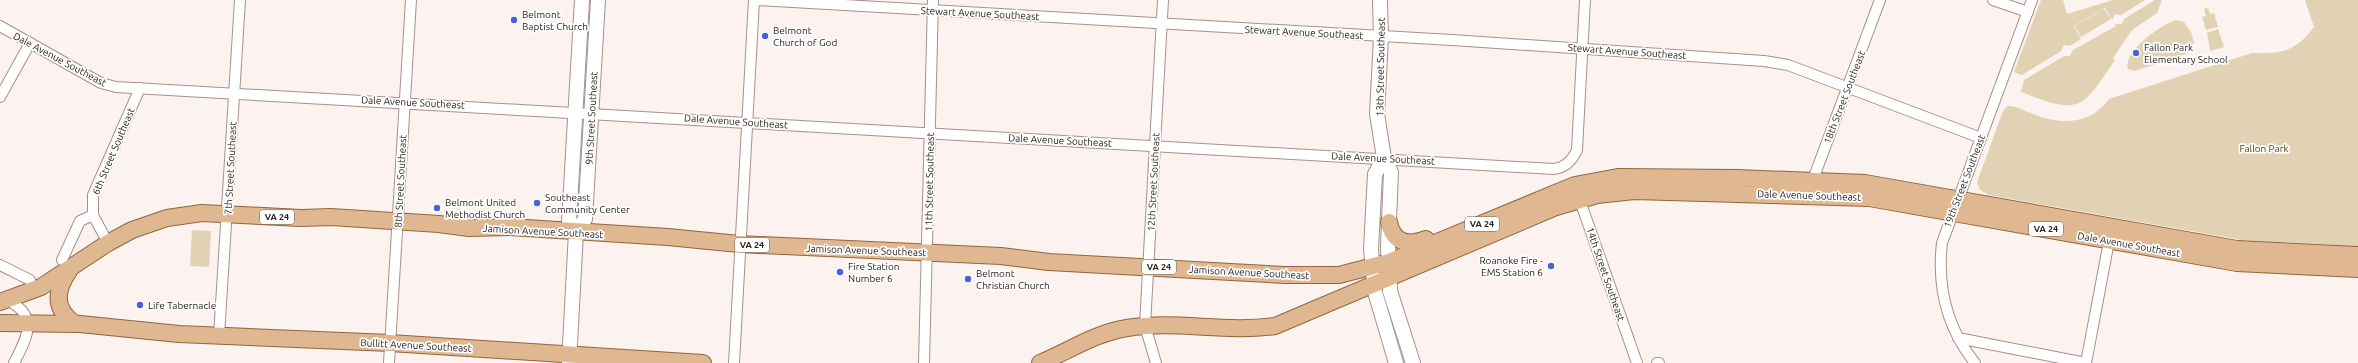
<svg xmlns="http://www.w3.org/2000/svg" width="2358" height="363" viewBox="0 0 2358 363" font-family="Ubuntu,sans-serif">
  <rect width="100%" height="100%" fill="#fcf2ef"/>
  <g fill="#e0d2b2">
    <path d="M2041,0h22l4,14 46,-14h32l-24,15 -6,-1 -3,6 -7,-12 -31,18 7,13 -11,7 -6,-1 -3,6 -39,24 -8,-3z"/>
    <path d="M2155,0h7l-5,13 -25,17 -19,28 2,2c-34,50 -34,55 -94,32l3,-12 40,-24h6l3,-6 43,-24 -1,-2h7l2,-5z"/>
    <path d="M2305,0h53v246l-116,-6 -253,-45 -9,-5 -3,-8 26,-71 4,-5c8,-1 17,5 24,7 28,12 59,13 78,-14l143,-46c30,1 44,-2 62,-26z"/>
    <path d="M2208,8l2,6 4,-1 4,14 -12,3 -4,-13 4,-1 -2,-7z"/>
    <path d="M2104,9l7,10 -30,18 -6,-11z"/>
    <path d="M2176,20l8,2 7,10 3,11 -5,10 -54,18 -7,-2c-6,-17 34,-45 48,-49z"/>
    <path d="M2218,29l6,18 -14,4 -3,-18z"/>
    <path d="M192,230l19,1 -2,36 -19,-1z"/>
  </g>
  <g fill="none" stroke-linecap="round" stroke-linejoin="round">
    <defs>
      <g id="street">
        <path d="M757,0l695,40 312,21 24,4 193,73"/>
        <path d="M1993,0l35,12"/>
        <path d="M0,26l101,57 15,4 1437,82c12,-1 19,-8 24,-19l8,-150"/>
        <path d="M0,97l30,-54"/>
        <path d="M1811,185l69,-185"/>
        <path d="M1578,195l59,168"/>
        <path d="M108,243l-15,-28v-20l47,-107"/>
        <path d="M62,260l18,-39 13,-6"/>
        <path d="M0,265l30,15"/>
        <path d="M6,300c35,15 20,39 8,63"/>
        <path d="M219,336l21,-336"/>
        <path d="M1958,338l128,25"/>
        <path d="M389,363l22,-363"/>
        <path d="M734,363l20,-363"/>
        <path d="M924,363l9,-363"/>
        <path d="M1156,363l-11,-37 18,-326"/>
        <path d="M1657,363h2"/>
        <path d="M1975,363c-28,-35 -38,-76 -33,-120l90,-243"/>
        <path d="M2086,363l24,-127"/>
      </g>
      <g id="secondary">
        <path d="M1380,0l1,37 -4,77 7,44 7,14 -3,74 2,45 23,72"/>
        <path d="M1384,158l-9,16 -4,75 4,43 21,71"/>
        <path d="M576,232l-7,-10 13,-222"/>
        <path d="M569,363l7,-131 9,-13 13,-219"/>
      </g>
      <g id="primary">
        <path d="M1389,222c4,21 19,24 37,17"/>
        <path d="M69,271c-13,19 -16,37 5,52"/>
        <path d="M0,302l41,-15 67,-44 24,-13 35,-12 35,-5 99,5 30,-1 108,7 30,4 41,-1 158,10 71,7 262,12 48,6 236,13h54l50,-13 186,-77 43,-8 118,1 129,5 372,66 121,6"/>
        <path d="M0,323l80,1 99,10 211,9 313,20"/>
        <path d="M1040,363c29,-12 55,-30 87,-35 50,-8 97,5 148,-2l281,-119 41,-12 37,-4 235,7 368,65 121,6"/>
      </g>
    </defs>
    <use href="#street" stroke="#a7908a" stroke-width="12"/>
    <use href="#secondary" stroke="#a7908a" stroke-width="16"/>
    <use href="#primary" stroke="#92653b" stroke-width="18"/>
    <use href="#street" stroke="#fff" stroke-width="10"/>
    <use href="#secondary" stroke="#fff" stroke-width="14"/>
    <use href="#primary" stroke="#dfb892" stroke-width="16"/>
  </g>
  <g fill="#4b62d6" stroke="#fff" stroke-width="1.5">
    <circle cx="514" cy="20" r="4"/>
    <circle cx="765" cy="36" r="4"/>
    <circle cx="2136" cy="53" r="4"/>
    <circle cx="537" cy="203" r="4"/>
    <circle cx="437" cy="208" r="4"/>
    <circle cx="1551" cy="266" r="4"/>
    <circle cx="840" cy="272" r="4"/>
    <circle cx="968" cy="279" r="4"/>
    <circle cx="140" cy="305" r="4"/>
  </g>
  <g text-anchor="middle" stroke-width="3.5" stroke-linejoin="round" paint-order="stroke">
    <g fill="#fff" stroke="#6b6563" stroke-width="1">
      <rect x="260" y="210" width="34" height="14" rx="3"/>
      <rect x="1465" y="217" width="34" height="14" rx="3"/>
      <rect x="2029" y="222" width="34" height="14" rx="3"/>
      <rect x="735" y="238" width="34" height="14" rx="3"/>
      <rect x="1142" y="260" width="34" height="14" rx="3"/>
    </g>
    <g font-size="9" font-weight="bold" fill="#2b2320">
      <text x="277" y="220">VA 24</text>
      <text x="1482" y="227">VA 24</text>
      <text x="2046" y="232">VA 24</text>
      <text x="752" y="248">VA 24</text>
      <text x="1159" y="270">VA 24</text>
    </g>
    <g font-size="10" fill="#2b2320" stroke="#fff">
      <text transform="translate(980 13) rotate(3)" y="4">Stewart Avenue Southeast</text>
      <text transform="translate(1304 32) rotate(3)" y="4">Stewart Avenue Southeast</text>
      <text transform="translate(1627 51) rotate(4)" y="4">Stewart Avenue Southeast</text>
      <text transform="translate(60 59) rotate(28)" y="4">Dale Avenue Southeast</text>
      <text transform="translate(1380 67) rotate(-89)" y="4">13th Street Southeast</text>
      <text transform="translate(1844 97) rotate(-69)" y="4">18th Street Southeast</text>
      <text transform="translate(413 102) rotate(3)" y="4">Dale Avenue Southeast</text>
      <text transform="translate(591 118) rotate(-87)" y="4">9th Street Southeast</text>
      <text transform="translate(736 121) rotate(4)" y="4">Dale Avenue Southeast</text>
      <text transform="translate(1060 140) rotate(3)" y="4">Dale Avenue Southeast</text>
      <text transform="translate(113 151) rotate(-67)" y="4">6th Street Southeast</text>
      <text transform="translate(1383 158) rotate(3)" y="4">Dale Avenue Southeast</text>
      <text transform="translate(230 168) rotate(-87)" y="4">7th Street Southeast</text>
      <text transform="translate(400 181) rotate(-87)" y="4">8th Street Southeast</text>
      <text transform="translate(1964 181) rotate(-69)" y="4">19th Street Southeast</text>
      <text transform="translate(929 182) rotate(-89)" y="4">11th Street Southeast</text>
      <text transform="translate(1153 182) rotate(-87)" y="4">12th Street Southeast</text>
      <text transform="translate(1809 195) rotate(2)" y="4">Dale Avenue Southeast</text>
      <text transform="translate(543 231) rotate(3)" y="4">Jamison Avenue Southeast</text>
      <text transform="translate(2129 244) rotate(10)" y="4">Dale Avenue Southeast</text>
      <text transform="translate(866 250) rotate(2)" y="4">Jamison Avenue Southeast</text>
      <text transform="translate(1249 272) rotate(3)" y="4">Jamison Avenue Southeast</text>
      <text transform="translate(1606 274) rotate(71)" y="4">14th Street Southeast</text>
      <text transform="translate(416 345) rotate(3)" y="4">Bullitt Avenue Southeast</text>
    </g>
    <g font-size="10" fill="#2b2320" stroke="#fff" text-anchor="start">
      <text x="522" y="18">Belmont<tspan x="522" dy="12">Baptist Church</tspan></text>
      <text x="773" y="34">Belmont<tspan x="773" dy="12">Church of God</tspan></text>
      <text x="2144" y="51">Fallon Park<tspan x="2144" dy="12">Elementary School</tspan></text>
      <text x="545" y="201">Southeast<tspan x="545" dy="12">Community Center</tspan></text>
      <text x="445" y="206">Belmont United<tspan x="445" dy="12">Methodist Church</tspan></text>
      <text x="1543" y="264" text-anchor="end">Roanoke Fire -<tspan x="1543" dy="12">EMS Station 6</tspan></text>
      <text x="848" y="270">Fire Station<tspan x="848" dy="12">Number 6</tspan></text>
      <text x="976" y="277">Belmont<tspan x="976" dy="12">Christian Church</tspan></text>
      <text x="148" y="309">Life Tabernacle</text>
    </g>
    <g font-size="10" fill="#544006" stroke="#fff">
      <text x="2264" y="152">Fallon Park</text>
    </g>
  </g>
</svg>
